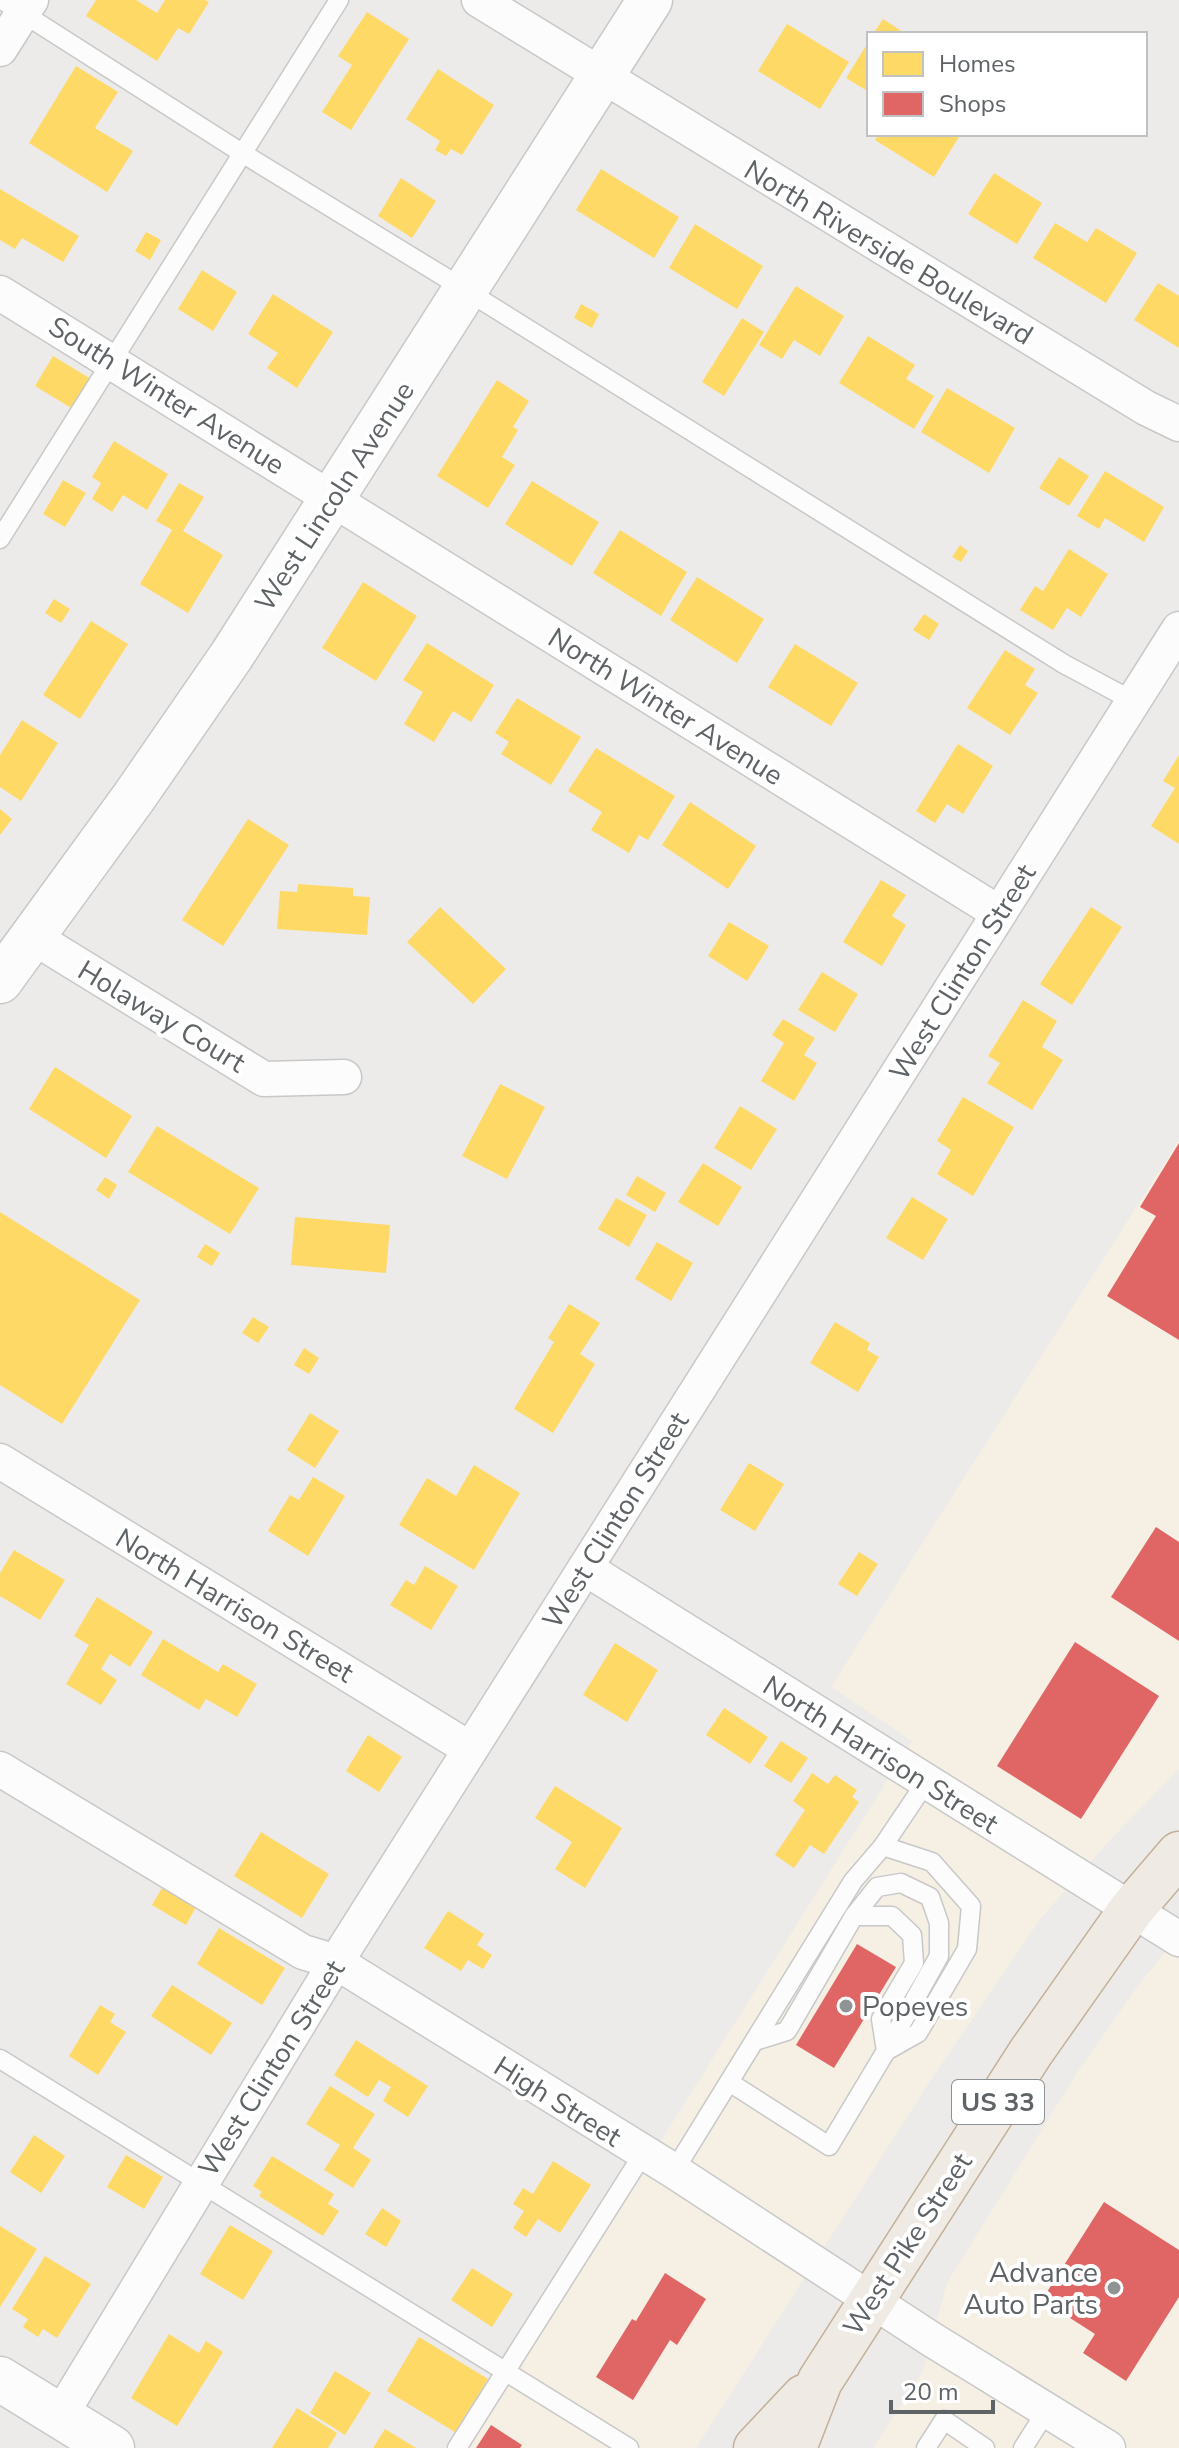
<svg xmlns="http://www.w3.org/2000/svg" width="1179" height="2448" viewBox="0 0 1179 2448" font-family="'Nunito Sans',sans-serif">
  <rect width="100%" height="100%" fill="#edebe9"/>
  <g fill="#f5efe4">
    <path d="M1179,1140v629l-69,71 -69,78 -109,160 -236,370h-228l444,-707 -81,-54z"/>
    <path d="M1179,1934v514h-306l50,-77 24,-88 133,-215 55,-78z"/>
  </g>
  <g fill="#ffd966">
    <path d="M96,0h40l21,13 8,-13h40l4,2 -20,32 -11,-6 -21,33 -71,-45z"/>
    <path d="M367,12l42,27 -58,91 -29,-18 30,-47 -14,-9z"/>
    <path d="M883,19l23,15h-33z"/>
    <path d="M787,24l62,38 -29,47 -62,-38z"/>
    <path d="M869,41v51l-23,-14z"/>
    <path d="M76,66l42,26 -23,36 38,23 -26,41 -78,-49z"/>
    <path d="M438,69l56,36 -32,50 -11,-6 -5,7 -11,-6 5,-9 -34,-22z"/>
    <path d="M879,134h75l5,3 -25,40 -59,-37z"/>
    <path d="M601,169l78,48 -25,41 -78,-48z"/>
    <path d="M994,173l48,30 -25,41 -49,-30z"/>
    <path d="M401,178l35,23 -24,37 -34,-22z"/>
    <path d="M0,189l79,47 -16,26 -41,-24 -7,11 -15,-9z"/>
    <path d="M1055,223l32,19 9,-14 41,25 -31,50 -73,-45z"/>
    <path d="M695,224l68,42 -26,43 -68,-41z"/>
    <path d="M146,232l15,8 -11,20 -15,-9z"/>
    <path d="M202,270l35,22 -24,39 -35,-22z"/>
    <path d="M1158,283l21,13v52l-45,-28z"/>
    <path d="M796,286l48,30 -24,40 -26,-16 -12,19 -23,-14z"/>
    <path d="M273,294l60,38 -36,56 -30,-20 11,-15 -30,-19z"/>
    <path d="M581,304l18,10 -7,14 -18,-10z"/>
    <path d="M742,318l22,14 -40,64 -22,-14z"/>
    <path d="M868,336l47,29 -9,14 28,17 -20,33 -75,-46z"/>
    <path d="M53,356l38,23 -18,30 -38,-23z"/>
    <path d="M497,380l32,21 -16,26 5,3 -16,27 13,8 -27,43 -51,-32z"/>
    <path d="M947,388l68,40 -26,45 -68,-41z"/>
    <path d="M114,441l54,33 -21,36 -24,-15 -11,17 -20,-13 9,-16 -9,-6z"/>
    <path d="M1059,457l30,19 -20,30 -30,-18z"/>
    <path d="M1105,471l59,36 -20,35 -39,-24 -6,11 -22,-13z"/>
    <path d="M63,480l23,13 -21,34 -22,-13z"/>
    <path d="M532,481l67,41 -27,44 -67,-42z"/>
    <path d="M179,483l25,14 -21,34 40,24 -35,58 -48,-29 32,-54 -16,-9z"/>
    <path d="M620,530l67,42 -26,44 -68,-43z"/>
    <path d="M960,545l8,6 -7,11 -9,-5z"/>
    <path d="M1069,549l39,25 -27,43 -14,-9 -14,22 -33,-20 15,-24 8,5z"/>
    <path d="M697,577l67,42 -27,44 -67,-43z"/>
    <path d="M363,582l54,34 -41,65 -54,-33z"/>
    <path d="M54,599l16,10 -9,14 -16,-10z"/>
    <path d="M924,614l15,10 -10,16 -16,-10z"/>
    <path d="M91,621l37,23 -48,75 -37,-24z"/>
    <path d="M427,643l67,42 -23,37 -18,-11 -19,31 -30,-18 19,-32 -20,-12z"/>
    <path d="M795,644l63,39 -27,43 -63,-39z"/>
    <path d="M1005,650l30,19 -10,16 13,8 -28,42 -43,-27z"/>
    <path d="M517,698l64,39 -30,48 -50,-31 8,-12 -14,-9z"/>
    <path d="M22,720l36,23 -37,58 -21,-14v-32z"/>
    <path d="M958,744l35,22 -30,48 -16,-10 -12,19 -19,-12z"/>
    <path d="M596,748l79,48 -27,44 -9,-5 -10,18 -38,-23 11,-18 -34,-21z"/>
    <path d="M1179,755v89l-28,-18 24,-38 -12,-7z"/>
    <path d="M690,802l66,44 -28,43 -66,-44z"/>
    <path d="M0,809l12,10 -12,16z"/>
    <path d="M248,819l41,26 -66,101 -41,-26z"/>
    <path d="M881,880l25,15 -14,21 14,9 -24,41 -39,-24z"/>
    <path d="M298,884l55,4v8l17,1 -3,38 -90,-6 3,-38 17,1z"/>
    <path d="M440,907l66,62 -33,35 -66,-62z"/>
    <path d="M1091,907l31,20 -50,78 -32,-21z"/>
    <path d="M729,922l40,24 -22,35 -39,-25z"/>
    <path d="M822,972l36,22 -23,38 -37,-22z"/>
    <path d="M1023,1000l34,21 -15,26 21,13 -31,50 -45,-27 13,-20 -12,-7z"/>
    <path d="M783,1019l32,19 -11,17 13,8 -23,38 -33,-20 23,-38 -12,-8z"/>
    <path d="M55,1067l77,49 -26,42 -77,-49z"/>
    <path d="M500,1084l45,23 -38,72 -45,-23z"/>
    <path d="M963,1097l51,30 -41,69 -36,-22 14,-24 -14,-9z"/>
    <path d="M740,1106l37,23 -26,41 -37,-22z"/>
    <path d="M157,1126l102,62 -29,46 -102,-62z"/>
    <path d="M703,1163l39,24 -24,39 -40,-24z"/>
    <path d="M637,1176l29,17 -11,19 -29,-17z"/>
    <path d="M105,1177l12,8 -8,14 -13,-9z"/>
    <path d="M912,1197l36,22 -25,41 -37,-22z"/>
    <path d="M616,1198l31,17 -18,32 -31,-18z"/>
    <path d="M0,1212l140,88 -78,124 -62,-39z"/>
    <path d="M295,1217l95,8 -4,48 -95,-8z"/>
    <path d="M657,1242l36,21 -22,38 -36,-22z"/>
    <path d="M205,1244l15,9 -8,13 -15,-9z"/>
    <path d="M569,1304l31,19 -20,31 15,10 -42,69 -39,-24 40,-67 -6,-4z"/>
    <path d="M253,1317l16,10 -11,16 -16,-10z"/>
    <path d="M835,1322l35,21 -3,7 12,7 -21,35 -48,-29z"/>
    <path d="M304,1348l15,10 -10,16 -15,-9z"/>
    <path d="M310,1413l29,18 -24,37 -28,-18z"/>
    <path d="M749,1463l35,21 -29,47 -35,-21z"/>
    <path d="M474,1465l46,28 -46,77 -75,-45 28,-47 29,18z"/>
    <path d="M313,1477l32,19 -37,60 -40,-25 22,-36 9,5z"/>
    <path d="M14,1550l51,30 -25,40 -40,-24v-23z"/>
    <path d="M859,1552l19,12 -21,32 -19,-12z"/>
    <path d="M425,1566l33,20 -27,44 -41,-25 16,-25 8,5z"/>
    <path d="M97,1597l56,35 -23,35 -20,-13 -9,15 16,11 -16,25 -35,-21 23,-39 -15,-9z"/>
    <path d="M163,1639l55,33 5,-8 34,20 -20,33 -31,-18 -7,11 -58,-35z"/>
    <path d="M615,1643l43,27 -31,52 -44,-27z"/>
    <path d="M724,1708l44,29 -18,27 -44,-29z"/>
    <path d="M368,1735l34,22 -23,35 -33,-21z"/>
    <path d="M781,1741l27,17 -17,25 -27,-17z"/>
    <path d="M812,1773l16,11 7,-9 22,15 -5,7 7,5 -35,52 -14,-9 -16,23 -19,-13 30,-45 -12,-9z"/>
    <path d="M555,1786l67,42 -37,60 -30,-19 17,-27 -37,-24z"/>
    <path d="M261,1832l68,42 -27,44 -68,-42z"/>
    <path d="M162,1888l34,19 -10,18 -34,-20z"/>
    <path d="M448,1911l36,23 -7,11 15,10 -9,14 -15,-9 -7,11 -37,-23z"/>
    <path d="M219,1928l66,40 -23,37 -65,-41z"/>
    <path d="M172,1985l60,38 -21,32 -60,-39z"/>
    <path d="M100,2005l15,9 -5,8 16,10 -28,43 -29,-19z"/>
    <path d="M356,2040l72,46 -20,31 -25,-16 8,-14 -12,-7 -11,17 -34,-22z"/>
    <path d="M330,2086l45,28 -22,34 18,12 -18,28 -29,-18 16,-25 -34,-21z"/>
    <path d="M34,2135l31,21 -24,37 -31,-21z"/>
    <path d="M126,2155l37,22 -19,32 -37,-22z"/>
    <path d="M272,2156l62,38 -6,10 11,7 -16,25 -64,-40 3,-4 -9,-6z"/>
    <path d="M553,2161l38,24 -31,48 -22,-14 -12,18 -13,-9 11,-17 -11,-7 10,-16 10,6z"/>
    <path d="M382,2208l19,13 -15,26 -21,-13z"/>
    <path d="M230,2225l43,26 -30,49 -43,-26z"/>
    <path d="M0,2226l37,23 -37,58z"/>
    <path d="M45,2256l46,28 -34,54 -14,-9 -5,8 -15,-10 5,-8 -16,-10z"/>
    <path d="M472,2268l41,26 -21,33 -41,-27z"/>
    <path d="M169,2334l30,19 7,-12 17,11 -46,74 -46,-28z"/>
    <path d="M419,2337l69,42 -33,53 -68,-41z"/>
    <path d="M335,2371l36,22 -26,42 -35,-22z"/>
    <path d="M297,2408l40,25 -9,15h-56z"/>
    <path d="M385,2429l31,19h-43z"/>
  </g>
  <g fill="#e06666">
    <path d="M1179,1143v197l-72,-44 49,-80 -16,-9z"/>
    <path d="M1156,1527l23,15v99l-68,-44z"/>
    <path d="M1075,1642l84,54 -78,123 -84,-53z"/>
    <path d="M857,1944l39,23 -62,101 -38,-23z"/>
    <path d="M1104,2202l75,48v47l-53,84 -43,-28 12,-19 -53,-34z"/>
    <path d="M665,2273l41,26 -29,46 -7,-5 -37,60 -37,-23 36,-58 4,2z"/>
    <path d="M491,2425l31,20 -2,3h-44z"/>
  </g>
  <g fill="none" stroke-linecap="round" stroke-linejoin="round">
    <defs>
      <g id="lane">
        <path d="M2,0l240,153 201,123 621,388 69,37"/>
        <path d="M0,539l339,-539"/>
        <path d="M883,1846l43,-64"/>
        <path d="M854,1916l23,-29 24,-4 29,14 9,26v33l-53,95"/>
        <path d="M755,2041l32,-10 67,-115h38l20,19 2,28 -33,56 5,32"/>
        <path d="M0,2059l629,389"/>
        <path d="M674,2171l179,-290 30,-35 49,16 39,44 -4,43 -49,84 -32,18 -57,95 -100,-64"/>
        <path d="M457,2448l186,-294"/>
        <path d="M926,2448l18,-28 41,28"/>
        <path d="M1023,2448l24,-38"/>
      </g>
      <g id="street">
        <path d="M479,0l667,408 33,16"/>
        <path d="M0,49l31,-49"/>
        <path d="M0,293l999,620"/>
        <path d="M33,937l231,142 80,-2"/>
        <path d="M0,1461l470,288"/>
        <path d="M585,1568l594,371"/>
        <path d="M0,1769l303,183 33,10 338,209 257,168 177,109"/>
        <path d="M60,2416l276,-454 843,-1333"/>
      </g>
      <g id="secondary">
        <path d="M0,981l134,-184 98,-142 418,-655"/>
        <path d="M0,2379l112,69"/>
      </g>
      <g id="highway">
        <path d="M756,2448l48,-51"/>
        <path d="M794,2448l26,-67 211,-329 100,-142 48,-56"/>
      </g>
    </defs>
    <use href="#lane" stroke="#c8c8c8" stroke-width="21"/>
    <use href="#street" stroke="#c8c8c8" stroke-width="37"/>
    <use href="#secondary" stroke="#c7c8c8" stroke-width="47"/>
    <use href="#highway" stroke="#c3b098" stroke-width="47"/>
    <use href="#lane" stroke="#fcfcfc" stroke-width="18"/>
    <use href="#street" stroke="#fcfcfc" stroke-width="34"/>
    <use href="#secondary" stroke="#fcfcfc" stroke-width="44"/>
    <use href="#highway" stroke="#efeae3" stroke-width="44"/>
  </g>
  <g fill="#909394" stroke="#fff" stroke-width="3">
    <circle cx="846" cy="2006" r="8"/>
    <circle cx="1114" cy="2288" r="8"/>
  </g>
  <g text-anchor="middle" stroke-width="8" stroke-linejoin="round" paint-order="stroke">
    <rect fill="#fff" stroke="#8e9294" stroke-width="2" x="952" y="2080" width="92" height="44" rx="6"/>
    <g font-size="26" font-weight="bold" fill="#5e6366">
      <text x="998" y="2111">US 33</text>
    </g>
    <g font-size="28" fill="#5e6366" stroke="#fff">
      <text transform="translate(889 252) rotate(31)" y="10">North Riverside Boulevard</text>
      <text transform="translate(167 395) rotate(32)" y="10">South Winter Avenue</text>
      <text transform="translate(334 496) rotate(-57)" y="10">West Lincoln Avenue</text>
      <text transform="translate(666 706) rotate(32)" y="10">North Winter Avenue</text>
      <text transform="translate(962 972) rotate(-58)" y="10">West Clinton Street</text>
      <text transform="translate(162 1016) rotate(31)" y="10">Holaway Court</text>
      <text transform="translate(615 1520) rotate(-58)" y="10">West Clinton Street</text>
      <text transform="translate(235 1605) rotate(31)" y="10">North Harrison Street</text>
      <text transform="translate(881 1754) rotate(32)" y="10">North Harrison Street</text>
      <text transform="translate(271 2068) rotate(-58)" y="10">West Clinton Street</text>
      <text transform="translate(558 2101) rotate(32)" y="10">High Street</text>
      <text transform="translate(907 2244) rotate(-57)" y="10">West Pike Street</text>
    </g>
    <g font-size="28" fill="#5e6366" stroke="#fff" text-anchor="start">
      <text x="862" y="2016">Popeyes</text>
      <text x="1098" y="2282" text-anchor="end">Advance<tspan x="1098" dy="32">Auto Parts</tspan></text>
    </g>
  </g>
  <rect x="867" y="32" width="280" height="104" fill="#ffffff" stroke="#bfc1c2" stroke-width="2"/>
  <rect x="883" y="52" width="40" height="24" fill="#ffd966" stroke="#bfc1c2" stroke-width="2"/>
  <text x="939" y="72" font-size="24" fill="#5e6366">Homes</text>
  <rect x="883" y="92" width="40" height="24" fill="#e06666" stroke="#bfc1c2" stroke-width="2"/>
  <text x="939" y="112" font-size="24" fill="#5e6366">Shops</text>
  <path d="M891 2400v12h102v-12" fill="none" stroke="#5e6366" stroke-width="4"/>
  <text x="903" y="2400" font-size="24" fill="#5e6366" stroke="#ffffff" stroke-width="6" paint-order="stroke">20 m</text>
</svg>
